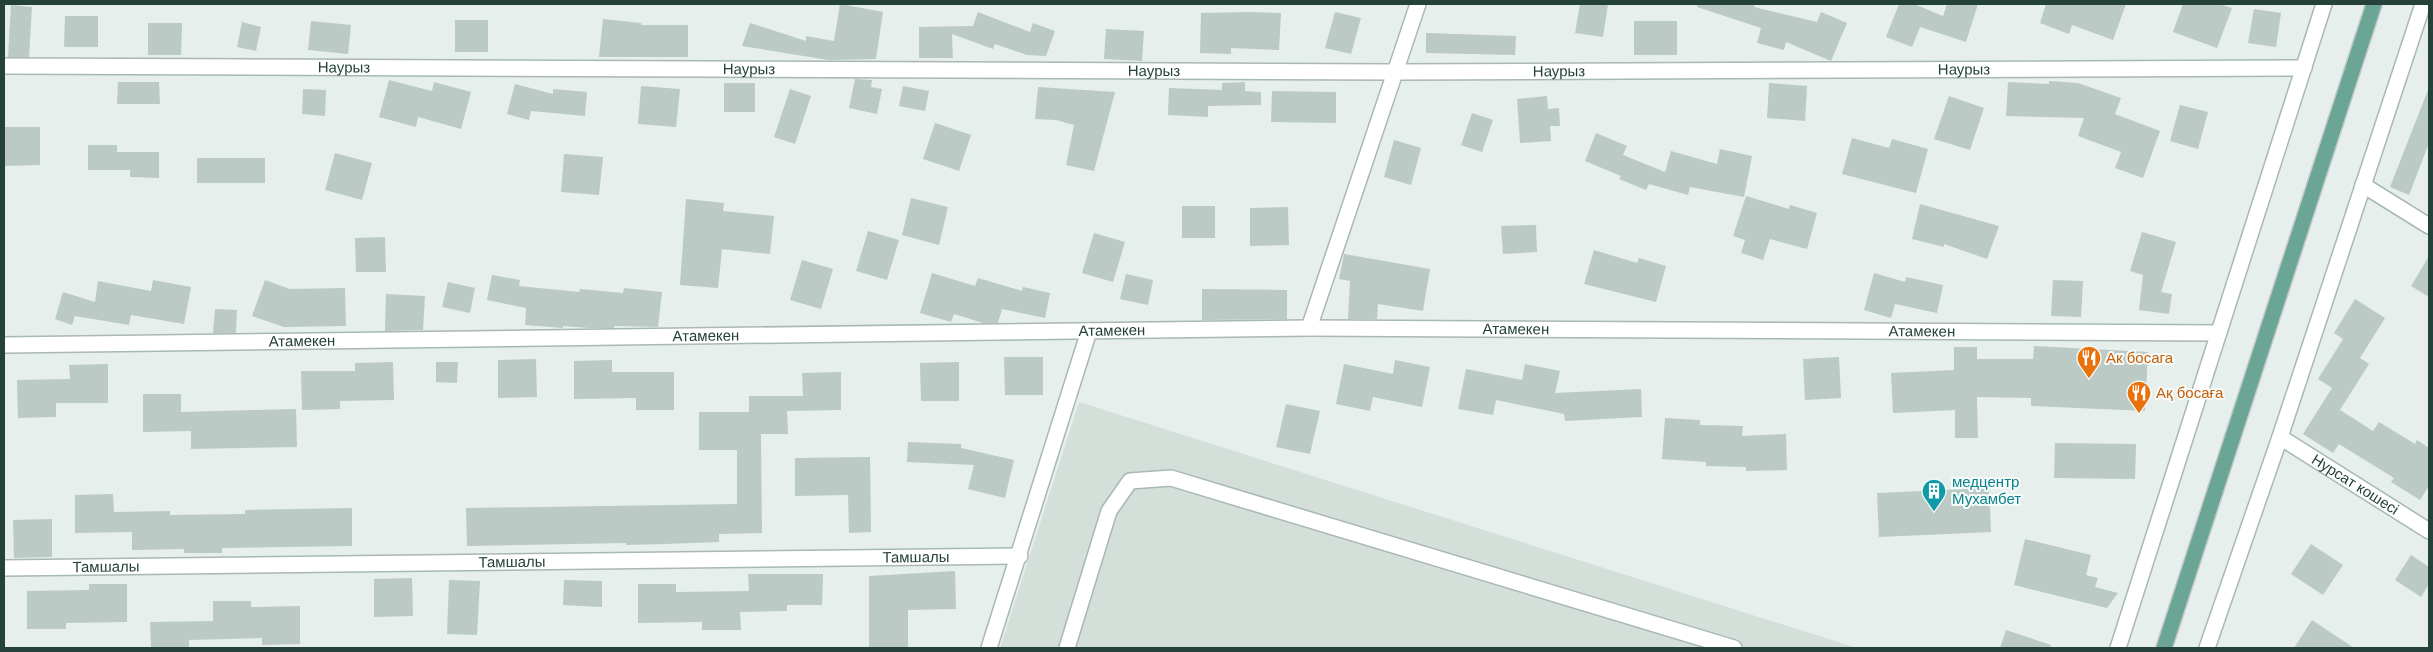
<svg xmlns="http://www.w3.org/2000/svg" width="2433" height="652" viewBox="0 0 2433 652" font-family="Helvetica,sans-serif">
  <rect width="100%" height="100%" fill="#e6efeb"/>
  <path fill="#d4dfda" d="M1079,402l778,246h-857z"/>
  <g fill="#bbcac4">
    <path d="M840,4l43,8 -7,47 -48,1 -86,-14 8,-23 56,18v-5l28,5z"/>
    <path d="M1580,4h28l-5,33 -28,-4z"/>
    <path d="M1697,4h58l-1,3 63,15 4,-10 26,11 -16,38 -45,-19 -2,8 -27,-7 4,-15 -64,-21z"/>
    <path d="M1899,4h15l29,12 4,-12h31l-12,38 -46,-15 -8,20 -26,-10z"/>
    <path d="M2046,4h80l-13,36 -41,-15 -3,9 -29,-11z"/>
    <path d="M2183,4h36l13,4 -15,40 -44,-16z"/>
    <path d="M11,5l21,2 -3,50h-21z"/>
    <path d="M2254,9l27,4 -5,34 -28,-4z"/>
    <path d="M978,12l52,20 3,-9 22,8 -9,25 -19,-1 -32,-11 -2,5 -41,-15 1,24h-34v-31l54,-1z"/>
    <path d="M1249,12l32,1 -2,37 -48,-2v6l-31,-1 1,-40z"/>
    <path d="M1335,12l26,6 -10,36 -26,-6z"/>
    <path d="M65,16h33v31h-34z"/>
    <path d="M603,19l38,4v2h47v32h-89z"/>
    <rect x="455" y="20" width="33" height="32"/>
    <path d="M311,21l40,4 -3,29 -40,-4z"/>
    <rect x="1634" y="21" width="43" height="34"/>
    <path d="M242,22l19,5 -5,24 -19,-4z"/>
    <path d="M148,23h34l-1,32h-33z"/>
    <path d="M1106,29l38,2 -2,30 -38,-2z"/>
    <path d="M1426,33l90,3 -1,19 -89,-2z"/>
    <path d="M855,79l17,1 -1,7 11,2 -5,25 -28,-6z"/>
    <path d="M389,80l43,11 2,-9 37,10 -10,37 -43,-12 -2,10 -37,-10z"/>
    <path d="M2049,81l29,2 43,15 -6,16 45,17 -17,47 -28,-10 6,-16 -43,-16 6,-18 -78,-2 2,-34 41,2z"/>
    <path d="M118,82h41l1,22h-43z"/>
    <path d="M1245,82v9l16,1v13l-53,1v11l-40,-2 1,-27 53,2v-7z"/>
    <rect x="724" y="83" width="31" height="29"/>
    <path d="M1769,83l38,3 -2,35 -38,-3z"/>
    <path d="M515,84l38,10v-5l34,3 -2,24 -54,-5 -2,9 -22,-6z"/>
    <path d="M641,86l39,3 -4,38 -38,-3z"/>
    <path d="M903,86l26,5 -4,20 -26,-5z"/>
    <path d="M1038,87l77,5 -21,79 -28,-6 8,-40 -18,-5 -21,-1z"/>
    <path d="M303,89l23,1 -1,26 -23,-2z"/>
    <path d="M790,89l21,7 -16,48 -21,-7z"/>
    <path d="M2428,90l1,53 -20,52 -19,-8z"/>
    <path d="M1272,91l64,1v31l-65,-1z"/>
    <path d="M1547,96l1,13 11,-1 1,18h-10l1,15 -31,2 -3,-44z"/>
    <path d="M1949,96l35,12 -14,42 -36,-11z"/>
    <path d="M2180,105l28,7 -10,37 -28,-8z"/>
    <path d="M1472,113l21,7 -11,32 -21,-7z"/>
    <path d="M935,123l36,12 -12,36 -36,-12z"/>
    <path d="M4,127h36v38l-36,1z"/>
    <path d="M1596,133l31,13 -4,9 42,17 6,-21 46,13 3,-15 32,7 -8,41 -54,-10 -2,8 -39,-11 -3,6 -27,-11 2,-3 -36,-15z"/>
    <path d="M1852,138l37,10 3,-9 36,10 -12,44 -74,-19z"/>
    <path d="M1394,140l27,8 -10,37 -27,-8z"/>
    <path d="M88,145h29v7h42v26l-29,-1v-7h-42z"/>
    <path d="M335,153l37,10 -10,37 -37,-10z"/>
    <path d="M564,154l39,3 -4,38 -38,-3z"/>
    <rect x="197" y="158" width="68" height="25"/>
    <path d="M1746,196l43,13 1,-4 27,8 -10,36 -37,-10 -7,21 -22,-7 4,-13 -12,-4z"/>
    <path d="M911,198l37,9 -9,38 -37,-10z"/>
    <path d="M686,199l38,4 -1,8 51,5 -4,38 -48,-5 -4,39 -38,-3z"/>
    <path d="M1920,204l79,22 -12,33 -43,-15v3l-32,-8z"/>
    <rect x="1182" y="206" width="33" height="32"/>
    <path d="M1288,207l1,38 -39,1v-38z"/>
    <path d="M1536,225l1,27 -34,2 -2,-28z"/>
    <path d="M868,231l31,9 -12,40 -31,-9z"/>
    <path d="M2142,232l34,10 -15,50 11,2 -3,20 -30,-4 4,-35 -13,-4z"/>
    <path d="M1094,233l31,9 -12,40 -31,-9z"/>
    <path d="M385,237l1,35h-30l-1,-34z"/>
    <path d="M1594,250l43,13 2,-5 27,8 -10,36 -72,-18z"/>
    <path d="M1344,254l86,15 -7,42 -45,-7 -1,15h-29l2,-38 -11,-2z"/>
    <path d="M2429,256v41l-18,-11z"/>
    <path d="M802,260l31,9 -12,40 -31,-9z"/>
    <path d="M932,273l43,13 3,-8 44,13 1,-4 27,6 -5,25 -43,-9 -4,14h-15l-29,-9 -3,8 -31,-9z"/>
    <path d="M1874,273l31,9 1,-5 37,8 -6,28 -42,-9 -4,14 -27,-8z"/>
    <path d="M1126,274l27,6 -5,25 -28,-6z"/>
    <path d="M492,275l28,5 -1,6 60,6 1,-3 43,4 1,-5 38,4 -4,35 -44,-1v2h-25l-26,-2v2l-38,-3 1,-17 -39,-8z"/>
    <path d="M153,280l38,7 -7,37 -53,-9 -2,10 -54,-9 -3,9 -17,-6 8,-27 32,10 3,-21 53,10z"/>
    <path d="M265,280l25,9 55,-1 1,38 -62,1 -32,-11z"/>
    <path d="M2053,280l30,1 -2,36 -30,-1z"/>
    <path d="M448,282l27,6 -5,25 -28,-6z"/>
    <path d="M1202,289l85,1v29l-85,1z"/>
    <path d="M386,294l39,2 -2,34 -38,1z"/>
    <path d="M2355,299l30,19 -25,40 9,6 -29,46 33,21 6,-9 36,22 2,-4 12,8v38l-9,14 -29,-18 3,-4 -55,-34 -6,9 -30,-19 29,-46 -14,-9 25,-40 -9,-6z"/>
    <path d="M215,309l22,1 -1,23h-23z"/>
    <path d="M2034,346l114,6 -3,59 -114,-5v-8l-54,-1 1,41h-23v-28l-62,3 -2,-40 63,-3v-23h23v12h56z"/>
    <path d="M1004,357h39v38h-38z"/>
    <path d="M1839,357l2,41 -36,2 -2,-41z"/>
    <path d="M536,359l1,38 -39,1v-38z"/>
    <path d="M612,360v12h62v38h-38v-12l-62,1v-38z"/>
    <path d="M1395,360l35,7 -8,40 -49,-10 -3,14 -34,-7 8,-40 49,10z"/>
    <path d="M393,362l1,38 -54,1v8l-38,1 -1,-39h54v-8z"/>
    <path d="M436,362h22l-1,21 -21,-1z"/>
    <path d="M959,362v39h-38l-1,-38z"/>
    <path d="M108,364v39h-52v14l-38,1 -1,-38 53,-1 -1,-14z"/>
    <path d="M1525,364l35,7 -5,22 86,-4 1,28 -77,4 -1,-7 -68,-14 -3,15 -35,-6 8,-40 56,11z"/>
    <path d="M841,372v38l-54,1 1,23h-27l1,99 -43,1v8l-54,2 -39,1v-2l-159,3 -1,-38 271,-4v-54h-38v-38h50v-16h54l-1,-23z"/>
    <path d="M143,394h38v18l115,-3 1,38 -106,2v-18l-48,1z"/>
    <path d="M1286,404l34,7 -10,43 -34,-7z"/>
    <path d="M1665,418l35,2v5l43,1 -1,10 44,-2 1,36 -41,1v-4l-40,-1v-4l-44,-3z"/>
    <path d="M908,442l53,2v4l53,12 -9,38 -37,-9 6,-24 -67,-3z"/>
    <path d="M2055,443l81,1 -1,35 -81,-1z"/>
    <path d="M870,457l1,75 -22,1 -1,-38 -53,1v-38z"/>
    <path d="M1989,488l2,44 -112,5 -2,-44z"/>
    <path d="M113,494l1,18 56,-1v4l75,-1v-4l107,-2v38l-130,2v5h-38v-4l-52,1v-18l-57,1v-38z"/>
    <path d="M52,519v38l-38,1 -1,-38z"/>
    <path d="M2025,539l66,16 -5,20 12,3 -3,9 23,6 -11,15 -93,-23z"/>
    <path d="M2311,544l32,21 -20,30 -32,-21z"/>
    <path d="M2411,555l18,12v17l-8,13 -26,-17z"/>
    <path d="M955,571l1,38 -48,1v38h-39v-72z"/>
    <path d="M748,574h75l-1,31h-35v6l-47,1 1,18h-39v-8l-64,1v-39h38v8l73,-1z"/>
    <path d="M412,578l1,38 -39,1v-38z"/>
    <path d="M449,580l31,1 -3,54 -30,-1z"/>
    <path d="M564,580l38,1v26l-39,-2z"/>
    <path d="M89,584h38v38l-61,1v6h-39v-38l62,-1z"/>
    <path d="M213,601h38v6l49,-1v38l-38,1v-7l-73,2v8h-38l-1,-26 63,-1z"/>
    <path d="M2312,620l42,28h-60z"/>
    <path d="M2006,630l45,15 -1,3h-50z"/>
  </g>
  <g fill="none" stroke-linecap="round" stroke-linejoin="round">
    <defs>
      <g id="minor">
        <path id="s1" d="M4,66l1392,6 908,-4"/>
        <path d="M2363,185l66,41"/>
        <path d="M1309,328l109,-324"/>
        <path id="s2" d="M4,345l1305,-17 910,5"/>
        <path id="s3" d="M2280,437l149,94"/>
        <path id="s4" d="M4,568l1016,-12"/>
        <path d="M989,648l100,-317"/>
        <path d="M1067,648l42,-137 21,-30 41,-3 563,170"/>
        <path d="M2118,648l206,-644"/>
        <path d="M2207,648l73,-211 143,-433"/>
      </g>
      <path id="major" d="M2164,648l210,-644"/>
    </defs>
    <use href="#minor" stroke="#a8b8b2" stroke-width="18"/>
    <use href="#major" stroke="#c2cac8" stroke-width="18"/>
    <use href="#minor" stroke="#fff" stroke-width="15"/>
    <use href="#major" stroke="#6aa596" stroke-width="15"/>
  </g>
  <defs>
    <symbol id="restaurant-pin" viewBox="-11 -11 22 30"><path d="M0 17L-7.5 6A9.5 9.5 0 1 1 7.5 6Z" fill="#e8710a" stroke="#f7fbf9"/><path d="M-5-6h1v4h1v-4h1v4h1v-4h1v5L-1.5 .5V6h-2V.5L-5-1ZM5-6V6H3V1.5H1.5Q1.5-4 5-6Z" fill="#fff"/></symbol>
    <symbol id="building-pin" viewBox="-11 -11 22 30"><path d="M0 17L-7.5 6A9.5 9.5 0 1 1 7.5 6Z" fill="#0f9aa8" stroke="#f7fbf9"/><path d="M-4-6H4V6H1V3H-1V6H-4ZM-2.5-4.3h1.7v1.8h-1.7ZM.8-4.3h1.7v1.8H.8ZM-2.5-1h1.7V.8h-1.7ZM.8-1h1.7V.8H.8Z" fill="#fff"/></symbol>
  </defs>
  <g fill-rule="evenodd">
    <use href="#restaurant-pin" x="2075" y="344" width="28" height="38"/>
    <use href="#restaurant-pin" x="2125" y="379" width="28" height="38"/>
    <use href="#building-pin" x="1920" y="477" width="28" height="38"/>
  </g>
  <g text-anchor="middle" stroke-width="4" stroke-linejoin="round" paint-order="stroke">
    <g font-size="15" fill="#24423a" stroke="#f7fbf9">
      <text dy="5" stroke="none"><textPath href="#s1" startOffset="340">Наурыз</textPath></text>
      <text dy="5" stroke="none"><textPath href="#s1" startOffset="745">Наурыз</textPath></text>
      <text dy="5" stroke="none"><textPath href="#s1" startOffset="1960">Наурыз</textPath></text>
      <text dy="5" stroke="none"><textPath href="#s1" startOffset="1150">Наурыз</textPath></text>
      <text dy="5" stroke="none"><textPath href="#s1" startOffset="1555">Наурыз</textPath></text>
      <text dy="5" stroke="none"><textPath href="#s2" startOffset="1512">Атамекен</textPath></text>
      <text dy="5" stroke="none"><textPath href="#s2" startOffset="1108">Атамекен</textPath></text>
      <text dy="5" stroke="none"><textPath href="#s2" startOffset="1918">Атамекен</textPath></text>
      <text dy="5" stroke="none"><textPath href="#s2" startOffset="702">Атамекен</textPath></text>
      <text dy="5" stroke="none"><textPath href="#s2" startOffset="298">Атамекен</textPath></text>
      <text dy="5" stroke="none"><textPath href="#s3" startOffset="89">Нурсат кошесi</textPath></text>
      <text dy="5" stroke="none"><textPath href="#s4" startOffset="912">Тамшалы</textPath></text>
      <text dy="5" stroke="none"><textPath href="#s4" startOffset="508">Тамшалы</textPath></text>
      <text dy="5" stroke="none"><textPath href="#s4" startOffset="102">Тамшалы</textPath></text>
    </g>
    <g font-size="15" fill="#c56008" stroke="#f7fbf9" text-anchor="start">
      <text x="2106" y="363">Ак босага</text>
      <text x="2156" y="398">Ақ босаға</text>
    </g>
    <g font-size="15" fill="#0d838f" stroke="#f7fbf9" text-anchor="start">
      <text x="1952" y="487">медцентр<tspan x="1952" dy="17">Мухамбет</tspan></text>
    </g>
  </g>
  <rect width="2433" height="652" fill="none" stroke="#24423a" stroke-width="10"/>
</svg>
